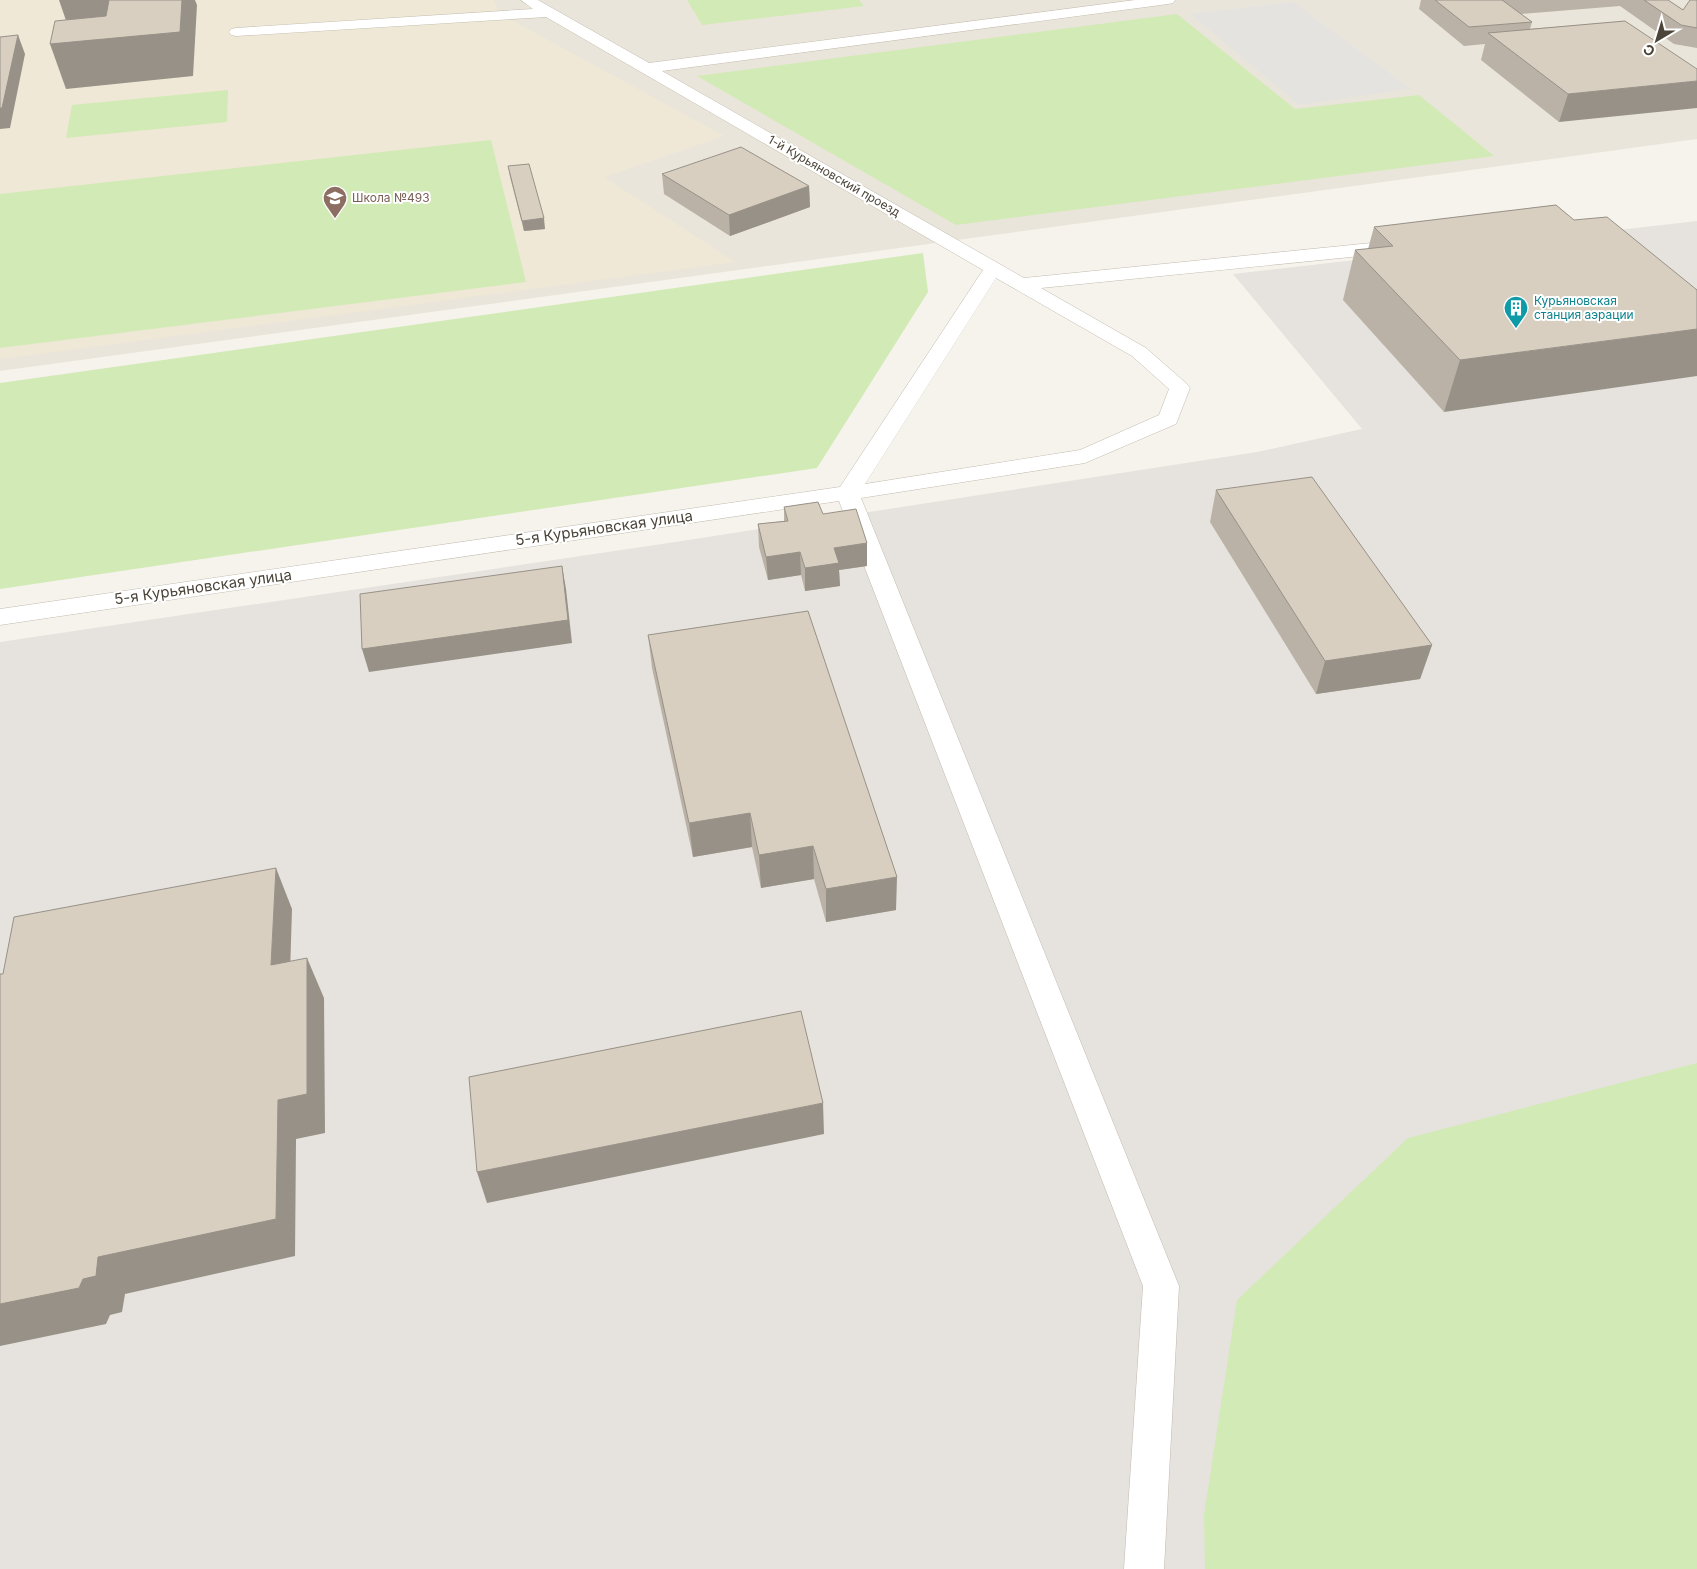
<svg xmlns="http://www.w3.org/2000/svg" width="1697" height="1569" viewBox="0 0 1697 1569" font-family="Inter,sans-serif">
  <rect width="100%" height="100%" fill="#f6f3ec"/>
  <path fill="#eae5da" d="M0,0h1697v139l-1697,232z"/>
  <path fill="#e6e2dd" d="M1697,221v1348h-1697v-927l682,-101 575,-89 105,-23 -129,-155z"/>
  <path fill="#efe8d6" d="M0,0h493l9,15 222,121 -120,41 131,85 -735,97z"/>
  <g fill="#d2eab5">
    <path d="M687,0h172l5,6 -162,19z"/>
    <path d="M1177,14l118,95 124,-14 75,61 -538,69 -259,-149z"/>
    <path d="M228,90l-1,32 -161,16 6,-33z"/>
    <path d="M491,140l35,142 -526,66v-154z"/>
    <path d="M923,253l5,39 -111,176 -817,121v-206z"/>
    <path d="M1697,1063v506h-492l-1,-54 33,-215 171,-162z"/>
  </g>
  <path fill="#e5e3e0" d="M1293,2l118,87 -112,16 -109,-91z"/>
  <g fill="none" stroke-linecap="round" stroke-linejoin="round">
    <defs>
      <path id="minor" d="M521,0h17l111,63 486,-63h40l-2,3 -5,1 -506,67 362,207 367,-37 7,2 2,4 -2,4 -7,2 -350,35 105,60 41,36 3,4 -14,36 -91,39 -224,35 318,788 -15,283h-40l19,-283 -304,-785 -839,124v-16l840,-122 143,-217 -437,-253 -310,19 -5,-1 -2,-3 2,-3 5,-1 297,-19zM996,278l136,78 37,33 -10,26 -79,35 -215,34z"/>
    </defs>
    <use href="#minor" stroke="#c2bbae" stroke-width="1"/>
    <use href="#minor" fill="#fff" fill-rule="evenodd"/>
  </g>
  <g fill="#bab2a6">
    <path d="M1421,0h247l15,10 14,-10v48l-23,-4 -54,-38 -99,8 11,8 -2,7 95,-8 -66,101 -78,-62 4,-16 -21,2 -45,-37z"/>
    <path d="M508,166l37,63 -21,2 -14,-54z"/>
    <path d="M662,174l147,12 1,21 -80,29 -66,-42z"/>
    <path d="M1556,205l-112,207 -101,-112 12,-50 13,-1 6,-22z"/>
    <path d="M1216,490l216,155 -12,34 -104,15 -106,-172z"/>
    <path d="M784,507l39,7 44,29v23l-28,4 1,16 -35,5 -4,-16 -33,5 -9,-33 -1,-23 26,-3z"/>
    <path d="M648,635l248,275 -70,12 -12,-43 -53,9 -9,-41 -59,10 -41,-189z"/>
  </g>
  <g fill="#979187">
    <path d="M59,0h54l11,33 -52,5z"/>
    <path d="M182,0h13l2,5 -4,71 -127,13 -16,-45z"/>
    <path d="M18,35l7,19 -15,74 -10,1v-21z"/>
    <path d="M1697,81v27l-138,14 9,-28z"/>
    <path d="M809,186l1,21 -80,29 -1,-21z"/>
    <path d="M544,218l1,11 -21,2 -2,-10z"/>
    <path d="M1697,329v47l-253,36 16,-52z"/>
    <path d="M867,543v23l-28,4 1,16 -35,5v-23l29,-20z"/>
    <path d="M800,552l1,23 -33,5 -2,-23z"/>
    <path d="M562,566l4,23 6,54 -203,29 -7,-23z"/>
    <path d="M1432,645l-12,34 -104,15 9,-33z"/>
    <path d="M750,813l2,34 -59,10 -4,-34z"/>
    <path d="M813,846l1,33 -53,9 -2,-33z"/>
    <path d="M276,868l16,41 -3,97 -18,-41z"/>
    <path d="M897,877l-1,33 -70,12v-33z"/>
    <path d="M307,958l17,40 1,135 -29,6 -1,117 -170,38 -3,18 -12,3 -4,9 -106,22v-42l83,-25 15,-22 180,-157z"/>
    <path d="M823,1103l1,31 -337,69 -10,-31z"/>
  </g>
  <g fill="#d8cfc1" stroke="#979187">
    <path d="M109,0h73l-2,32 -130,12 5,-23 51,-5z"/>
    <path d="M1435,0h67l30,22 -63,5z"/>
    <path d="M1644,0h24l15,10 7,-10h7v28l-16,-3z"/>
    <path d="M1625,21l72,48v12l-129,13 -80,-61z"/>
    <path d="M18,35l-16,73h-2v-71z"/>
    <path d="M741,147l68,39 -80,29 -67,-41z"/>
    <path d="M529,164l15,54 -22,3 -14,-55z"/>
    <path d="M1556,205l18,15 33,-3 90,73v39l-237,31 -105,-110 38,-4 -19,-19z"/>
    <path d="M1312,477l120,168 -107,16 -109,-171z"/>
    <path d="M818,502l5,12 33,-5 11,34 -33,5 5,15 -34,5 -5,-16 -34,5 -8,-33 30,-3 -4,-14z"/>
    <path d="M562,566l6,54 -206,29 -2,-55z"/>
    <path d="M808,611l89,266 -71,12 -13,-43 -54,9 -9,-42 -61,10 -41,-188z"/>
    <path d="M276,868l-5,97 36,-7v136l-29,6 -2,119 -178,38 -2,19 -13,3 -4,9 -79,16v-330h3l11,-57z"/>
    <path d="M801,1011l22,92 -346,69 -8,-95z"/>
  </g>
  <defs>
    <symbol id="school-pin" viewBox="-11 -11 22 30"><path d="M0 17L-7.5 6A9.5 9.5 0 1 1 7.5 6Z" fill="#8d6e63" stroke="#fff"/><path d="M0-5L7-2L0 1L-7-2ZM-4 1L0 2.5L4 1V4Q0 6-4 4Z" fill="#fff"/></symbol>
    <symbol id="building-pin" viewBox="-11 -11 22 30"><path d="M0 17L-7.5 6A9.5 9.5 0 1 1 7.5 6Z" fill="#0f9aa8" stroke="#fff"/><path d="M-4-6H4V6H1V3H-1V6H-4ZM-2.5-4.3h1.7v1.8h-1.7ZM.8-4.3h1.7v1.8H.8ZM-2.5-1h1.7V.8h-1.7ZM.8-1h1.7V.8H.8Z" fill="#fff"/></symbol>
  </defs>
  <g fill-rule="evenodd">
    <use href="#school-pin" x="321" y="184" width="28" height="38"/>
    <use href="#building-pin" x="1502" y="294" width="28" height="38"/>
  </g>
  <g text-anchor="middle" stroke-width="4" stroke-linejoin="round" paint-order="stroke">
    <g font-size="12" fill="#4b4439" stroke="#fff">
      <text transform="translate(834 176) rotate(30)" y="4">1-й Курьяновский проезд</text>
    </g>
    <g font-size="12" fill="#785e54" stroke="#fff" text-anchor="start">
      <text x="352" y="202">Школа №493</text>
    </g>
    <g font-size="12" fill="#0d838f" stroke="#fff" text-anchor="start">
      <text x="1534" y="305">Курьяновская<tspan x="1534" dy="14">станция аэрации</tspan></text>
    </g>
    <g font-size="15" fill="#4b4439" stroke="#fff">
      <text transform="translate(604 528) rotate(-8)" y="5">5-я Курьяновская улица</text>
      <text transform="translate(203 587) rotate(-8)" y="5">5-я Курьяновская улица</text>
    </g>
  </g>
  <g transform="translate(1657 40) rotate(218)" stroke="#ffffff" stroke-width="4" paint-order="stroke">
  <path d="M0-4L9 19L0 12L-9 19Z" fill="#4b4439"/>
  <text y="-8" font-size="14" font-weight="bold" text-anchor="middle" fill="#4b4439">С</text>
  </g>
</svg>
